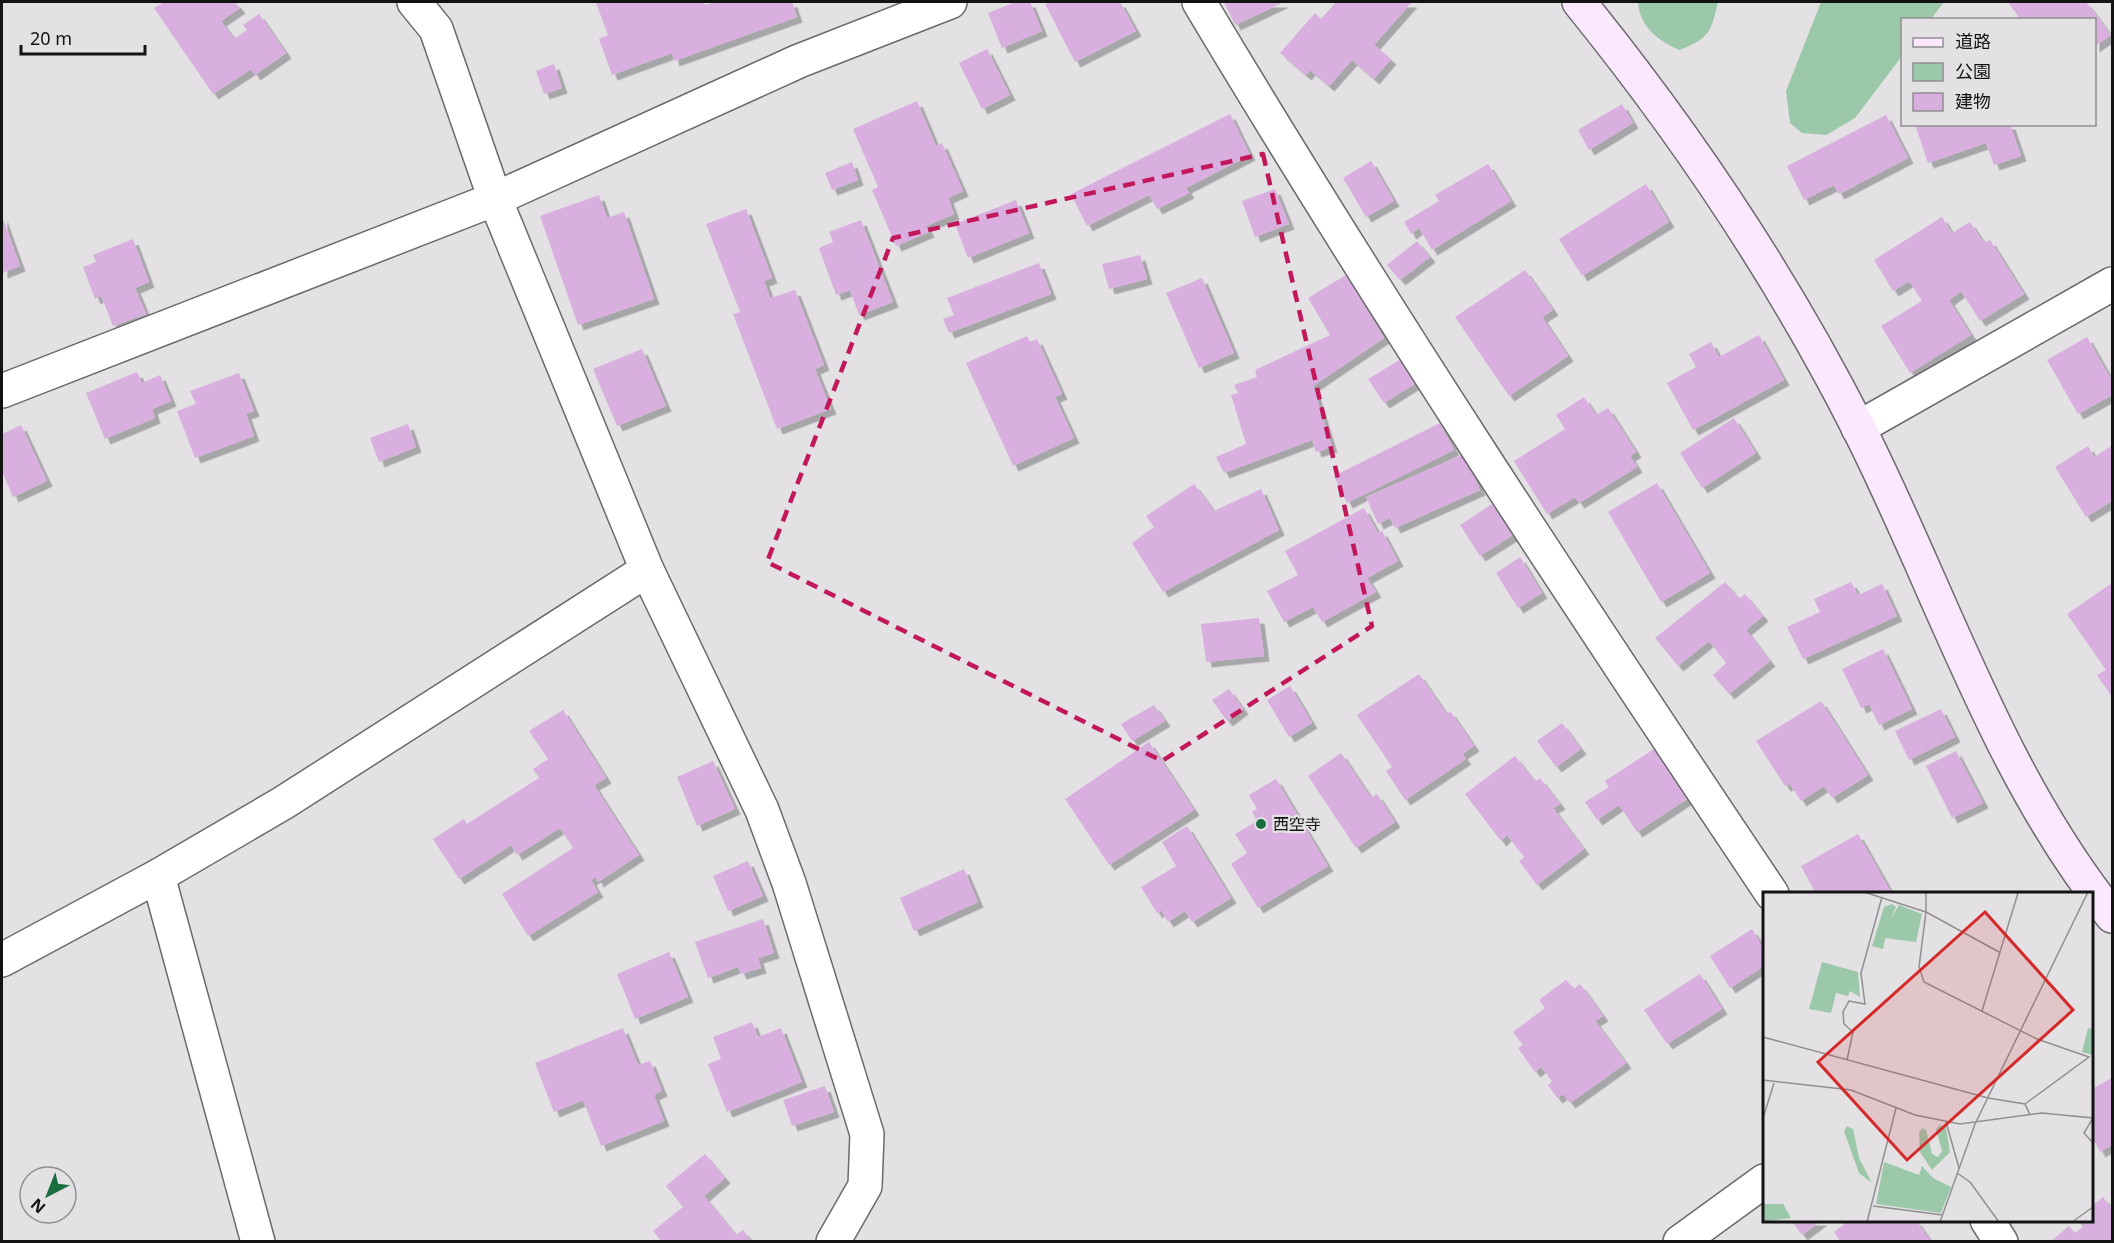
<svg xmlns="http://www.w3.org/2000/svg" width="2114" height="1243" viewBox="0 0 2114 1243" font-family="'Noto Sans','Noto Sans JP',sans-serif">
  <defs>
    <filter id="shadow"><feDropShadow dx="5.5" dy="5.5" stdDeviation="0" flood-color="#0004"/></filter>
  </defs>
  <rect width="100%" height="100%" fill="#e3e1e4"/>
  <g fill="#9bc8a8">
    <path d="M1638,2h80c-7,30 -9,37 -39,48 -21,-10 -39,-22 -41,-48z"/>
    <path d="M1821,2h123l-13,17 -29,1v36l-47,62 -29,17 -24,-2 -12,-10 -4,-32z"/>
  </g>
  <g fill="#d9afdf" filter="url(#shadow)">
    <path d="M165,2h70l5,6 -19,13 13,18 13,-9 -4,-5 16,-11 27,39 -31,22 -4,-6 -38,25 -59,-86z"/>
    <path d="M601,2h103l1,3 9,-3h78l5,15 -123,44 -2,-8 -60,22 -13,-36 9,-4 -12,-32z"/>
    <path d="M1015,2h15l12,29 -40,17 -14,-35z"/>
    <path d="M1050,2h70l16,29 -61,31 -30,-58z"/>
    <path d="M1224,2h60l-49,23z"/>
    <path d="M1336,2h76l-38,43 17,14 -17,20 -22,-19 -23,26 -19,-16 -4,5 -26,-22 35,-40 6,6z"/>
    <path d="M2008,2h78l25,33 -17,12v-27h-73z"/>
    <path d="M987,49l23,46 -28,14 -23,-46z"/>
    <path d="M554,64l8,24 -18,6 -8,-23z"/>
    <path d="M917,101l19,45 6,-3 21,48 -15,7 6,16 -28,12 3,6 -33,14 -24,-56 6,-3 -25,-58z"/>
    <path d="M1622,104l11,19 -44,27 -11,-20z"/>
    <path d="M1230,114l20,41 -64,33 3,5 -32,16 -8,-14 -62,31 -16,-32z"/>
    <path d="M1886,115l22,43 -69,36 -5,-9 -30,15 -17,-34z"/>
    <path d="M1915,124h95l11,32 -27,9 -8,-22 -58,20z"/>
    <path d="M1371,161l23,40 -28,16 -23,-39z"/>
    <path d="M852,162l6,18 -26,10 -7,-17z"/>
    <path d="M1488,164l23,37 -79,49 -13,-22 -8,6 -7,-12 35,-21 -4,-6z"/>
    <path d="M1646,184l23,38 -87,54 -23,-37z"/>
    <path d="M1275,189l14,35 -34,13 -13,-36z"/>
    <path d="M599,195l8,23 17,-6 30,87 -76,26 -38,-109z"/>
    <path d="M1016,200l13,33 -61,25 -13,-34z"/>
    <path d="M746,209l26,69 -8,3 6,17 25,-8 29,75 -9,4 16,40 -54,20 -44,-115 7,-2 -34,-88z"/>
    <path d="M2,216l18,50 -18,7z"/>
    <path d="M1942,217l10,16 18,-11 14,21 6,-3 34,54 -44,27 -19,-30 -12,9 22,35 -61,38 -29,-47 41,-25 -13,-20 -16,10 -19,-31z"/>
    <path d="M861,220l32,82 -34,13 -9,-25 -14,5 -17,-47 14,-6 -4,-10z"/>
    <path d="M133,239l16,43 -14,6 11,26 -33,12 -12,-30 -6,3 -12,-32 13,-5 -3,-7z"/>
    <path d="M1417,241l13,16 -30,23 -13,-15z"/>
    <path d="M1140,255l7,24 -38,10 -7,-25z"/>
    <path d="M1039,263l12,31 -102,39 -6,-14 11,-4 -7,-17z"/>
    <path d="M1525,270l28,40 -11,7 26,39 -59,40 -54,-79z"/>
    <path d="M1346,275l38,63 -71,48 19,61 -16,5 -4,-12 -88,33 -8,-16 30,-13 -15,-49 7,-2 -4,-8 23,-8 -2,-7 75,-35 -22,-37z"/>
    <path d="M1202,278l32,75 -35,15 -33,-75z"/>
    <path d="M1759,335l25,45 -91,50 -26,-47 29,-16 -7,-13 22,-12 8,15z"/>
    <path d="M1027,336l3,6 7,-3 25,55 -7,3 19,41 -61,28 -47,-103z"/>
    <path d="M2087,337l25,44v14l-34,19 -31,-54z"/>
    <path d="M642,349l24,57 -49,20 -24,-57z"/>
    <path d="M1401,359l15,24 -32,20 -16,-24z"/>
    <path d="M137,372l5,11 18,-8 11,26 -19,8 3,9 -50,21 -19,-46z"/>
    <path d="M239,373l15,38 -8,3 8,22 -59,22 -18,-47 19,-7 -6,-13z"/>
    <path d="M1584,397l12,18 12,-7 28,44 -6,4 7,11 -58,36 -4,-6 -28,17 -33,-53 51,-32 -9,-14z"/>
    <path d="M1734,418l22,35 -54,35 -22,-35z"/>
    <path d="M1440,423l14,27 -107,53 -13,-27z"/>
    <path d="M408,424l8,23 -37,15 -9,-24z"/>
    <path d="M21,425l26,56 -34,16 -11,-26v-37z"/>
    <path d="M2088,446l6,11 18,-11v55l-26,16 -31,-50z"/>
    <path d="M1464,454l16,36 -85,38 -5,-10 -12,6 -12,-27z"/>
    <path d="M1657,483l53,90 -49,29 -53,-90z"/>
    <path d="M1194,484l20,27 47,-22 18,41 -116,62 -31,-49 22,-16 -8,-11z"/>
    <path d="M1492,504l21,31 -33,21 -20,-31z"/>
    <path d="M1364,508l14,25 4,-2 16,30 -31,17 9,14 -54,30 -9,-15 -29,15 -17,-31 31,-16 -13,-24z"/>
    <path d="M1520,557l22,36 -24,15 -22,-35z"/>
    <path d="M1725,582l14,17 6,-5 18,22 -17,14 24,31 -41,33 -16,-19 13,-12 -17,-22 -31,25 -23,-28z"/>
    <path d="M1851,582l7,13 24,-11 15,32 -94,43 -16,-32 33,-15 -6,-13z"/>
    <path d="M2112,583v114l-15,-22 9,-5 -39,-56z"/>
    <path d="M1259,618l5,38 -58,6 -5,-38z"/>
    <path d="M1883,649l29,60 -33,16 -10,-21 -8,4 -19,-39z"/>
    <path d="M1419,674l28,41 3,-4 24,35 -12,8 4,5 -61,41 -19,-29 6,-4 -35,-52z"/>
    <path d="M1290,686l22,37 -23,14 -22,-37z"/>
    <path d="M1229,689l14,20 -16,12 -15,-21z"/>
    <path d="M1821,701l47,74 -36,23 -8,-12 -23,15 -11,-17 -5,2 -29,-45z"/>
    <path d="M1154,705l11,16 -33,20 -11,-17z"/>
    <path d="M1941,709l14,28 -46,23 -14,-29z"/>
    <path d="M563,710l43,68 -12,7 45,70 -41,27 -2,-5 -5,3 7,12 -70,44 -26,-42 71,-46 -13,-20 -43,27 -6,-10 -52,34 -26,-40 31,-20 3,5 72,-46 -6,-9 15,-10 -19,-28z"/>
    <path d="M1562,723l19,26 -25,18 -19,-26z"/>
    <path d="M1149,742l45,68 -85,55 -44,-66z"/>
    <path d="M1654,749l33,50 -50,33 -18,-27 -22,15 -12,-18 24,-15 -4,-6z"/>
    <path d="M1956,751l27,52 -31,15 -26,-52z"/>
    <path d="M1341,753l30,45 6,-4 18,28 -39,26 -48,-72z"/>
    <path d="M1515,756l20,26 5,-4 20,26 -7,4 31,41 -47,36 -18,-24 5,-4 -17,-22 -6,6 -36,-47z"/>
    <path d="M713,761l22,48 -38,17 -20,-49z"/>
    <path d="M1276,779l52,87 -70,42 -27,-44 16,-11 -12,-19 22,-13 -5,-9 5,-3 -8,-14z"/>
    <path d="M1187,826l44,72 -39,24 -7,-11 -17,11 -7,-12 -4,3 -16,-26 35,-21 -14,-24z"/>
    <path d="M1858,834l34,60h-76l-15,-28z"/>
    <path d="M748,861l15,35 -35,15 -15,-35z"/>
    <path d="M964,869l14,33 -64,29 -14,-33z"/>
    <path d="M763,919l11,34 -16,5 3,10 -20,6 -3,-7 -30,11 -13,-36z"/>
    <path d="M1752,929l12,21v16l-34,22 -20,-32z"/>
    <path d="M669,952l19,45 -53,22 -18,-45z"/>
    <path d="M1700,974l22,35 -55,35 -23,-34z"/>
    <path d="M1566,980l8,9 6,-5 23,32 -8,5 31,42 -56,40 -7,-9 -6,4 -9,-13 4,-4 -11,-14 -6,5 -17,-24 5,-3 -10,-13 32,-24 -6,-8z"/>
    <path d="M752,1022l6,15 23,-9 21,54 -75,30 -19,-48 13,-5 -8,-22z"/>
    <path d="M623,1028l15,37 12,-4 12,30 -8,4 10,26 -63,25 -18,-46 -29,12 -19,-49z"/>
    <path d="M2112,1078v67l-12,7 -5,-10 -3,1v-54z"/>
    <path d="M825,1086l9,26 -42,14 -9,-26z"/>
    <path d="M705,1154l20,24 -21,18 32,39 7,-5 9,12h-90l-9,-11 30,-24 -17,-21z"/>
    <path d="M2103,1197l9,12v33h-62l19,-16 6,7 8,-6 -6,-7h15v-14z"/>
    <path d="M1791,1220h31l-20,15z"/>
    <path d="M1850,1220h66l15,22h-90l-7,-10z"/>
  </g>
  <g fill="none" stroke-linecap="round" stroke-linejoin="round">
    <defs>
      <g id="street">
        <path d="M414,2l22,27 59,170 152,371 115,240 27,73 78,251 -2,52 -32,56"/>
        <path d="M1199,2c181,303 376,598 573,892"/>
        <path d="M2,391l493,-192 304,-138 151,-59"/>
        <path d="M1858,428l254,-144"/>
        <path d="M158,876l100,366"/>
        <path d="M2,960l156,-84 125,-73 364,-233"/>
        <path d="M1987,1220l14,22"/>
        <path d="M1680,1242l84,-61"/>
      </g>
      <path id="secondary" d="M1579,2c107,132 203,275 280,427 82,162 138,344 253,487"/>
    </defs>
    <use href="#street" stroke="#6a696b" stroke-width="36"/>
    <use href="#secondary" stroke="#6a696b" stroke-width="36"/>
    <use href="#street" stroke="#fff" stroke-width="33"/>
    <use href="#secondary" stroke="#fbe8fe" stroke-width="33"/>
  </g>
  <path fill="none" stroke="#c2185b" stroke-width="4.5" stroke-dasharray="12 8" stroke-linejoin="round" d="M1263,154l109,472 -210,135 -395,-199 126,-324z"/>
  <circle fill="#196d3f" stroke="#e3e1e4" stroke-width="2" cx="1261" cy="824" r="6"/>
  <g text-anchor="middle" stroke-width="4.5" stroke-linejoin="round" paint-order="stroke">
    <g font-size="16" fill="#131314" stroke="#e3e1e4" text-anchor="start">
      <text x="1273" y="830">西空寺</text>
    </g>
  </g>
  <g transform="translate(1763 892)">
    <rect width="330" height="330" fill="#e3e1e4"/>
    <path d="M129,12l4,3 -6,13 9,-15 23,9 -6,28 -31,-4 3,-14 -5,25 -11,-3 12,-39zM59,70l36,10 2,25 -10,-6 -2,5 -12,-3 -5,20 -22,-4zM325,136l5,1v26l-11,-3zM177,233l6,3 4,24 -18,18 -12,-18 -1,-19 3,-5 4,2 6,24 6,3 4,-6 -6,-22zM84,234l6,3 6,29 13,25 -13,-10 -15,-42zM121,270l35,13 3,-9 11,12 18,9 -10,26 -65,-9zM0,312h20l8,14 -28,4z" fill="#9bc8a8"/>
    <path fill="none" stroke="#908f91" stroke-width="1.5" d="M101,0l62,20 -7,55 5,15 113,57 52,18 -64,47M163,0v20l73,40M255,0h26M219,119l36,-118M0,145l225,61 37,6 5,11M84,168l6,-28 -9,-8 -1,-12 6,-11 16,3 -4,-31 21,-76M0,188l88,10 64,25 45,9 82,-11 51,5 -9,15 9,10M0,226l11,-35M183,230l13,46M194,281l13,9 29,40M110,314l70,9M104,330l29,-114M177,330l35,-98 113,-232M309,330l21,-15"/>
    <path fill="#d62828" fill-opacity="0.15" stroke="#d62828" stroke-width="3" d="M222,20l88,98 -166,150 -89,-98z"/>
    <rect width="330" height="330" fill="none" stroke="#131314" stroke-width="3"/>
  </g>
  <rect width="2114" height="1243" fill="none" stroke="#131314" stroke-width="6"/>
  <rect x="1901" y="18" width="195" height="108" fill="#e3e1e4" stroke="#908f91" stroke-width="1.5"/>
  <rect x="1913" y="38" width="30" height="9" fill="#fbe8fe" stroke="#908f91" stroke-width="1.5"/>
  <text x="1955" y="48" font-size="18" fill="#131314">道路</text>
  <rect x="1913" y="63" width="30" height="18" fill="#9bc8a8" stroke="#908f91" stroke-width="1.5"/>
  <text x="1955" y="78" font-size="18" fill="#131314">公園</text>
  <rect x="1913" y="93" width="30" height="18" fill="#d9afdf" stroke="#908f91" stroke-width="1.5"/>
  <text x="1955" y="108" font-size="18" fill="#131314">建物</text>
  <g transform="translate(48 1195) rotate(222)"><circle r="28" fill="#e3e1e4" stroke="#908f91" stroke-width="1.5"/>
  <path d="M0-4.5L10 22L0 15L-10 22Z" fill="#196d3f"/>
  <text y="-9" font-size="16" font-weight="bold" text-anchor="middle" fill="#131314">N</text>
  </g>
  <path d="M21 45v9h124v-9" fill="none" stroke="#131314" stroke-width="3"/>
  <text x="30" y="45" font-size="18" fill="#131314" stroke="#e3e1e4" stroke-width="4.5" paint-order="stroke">20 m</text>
</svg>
